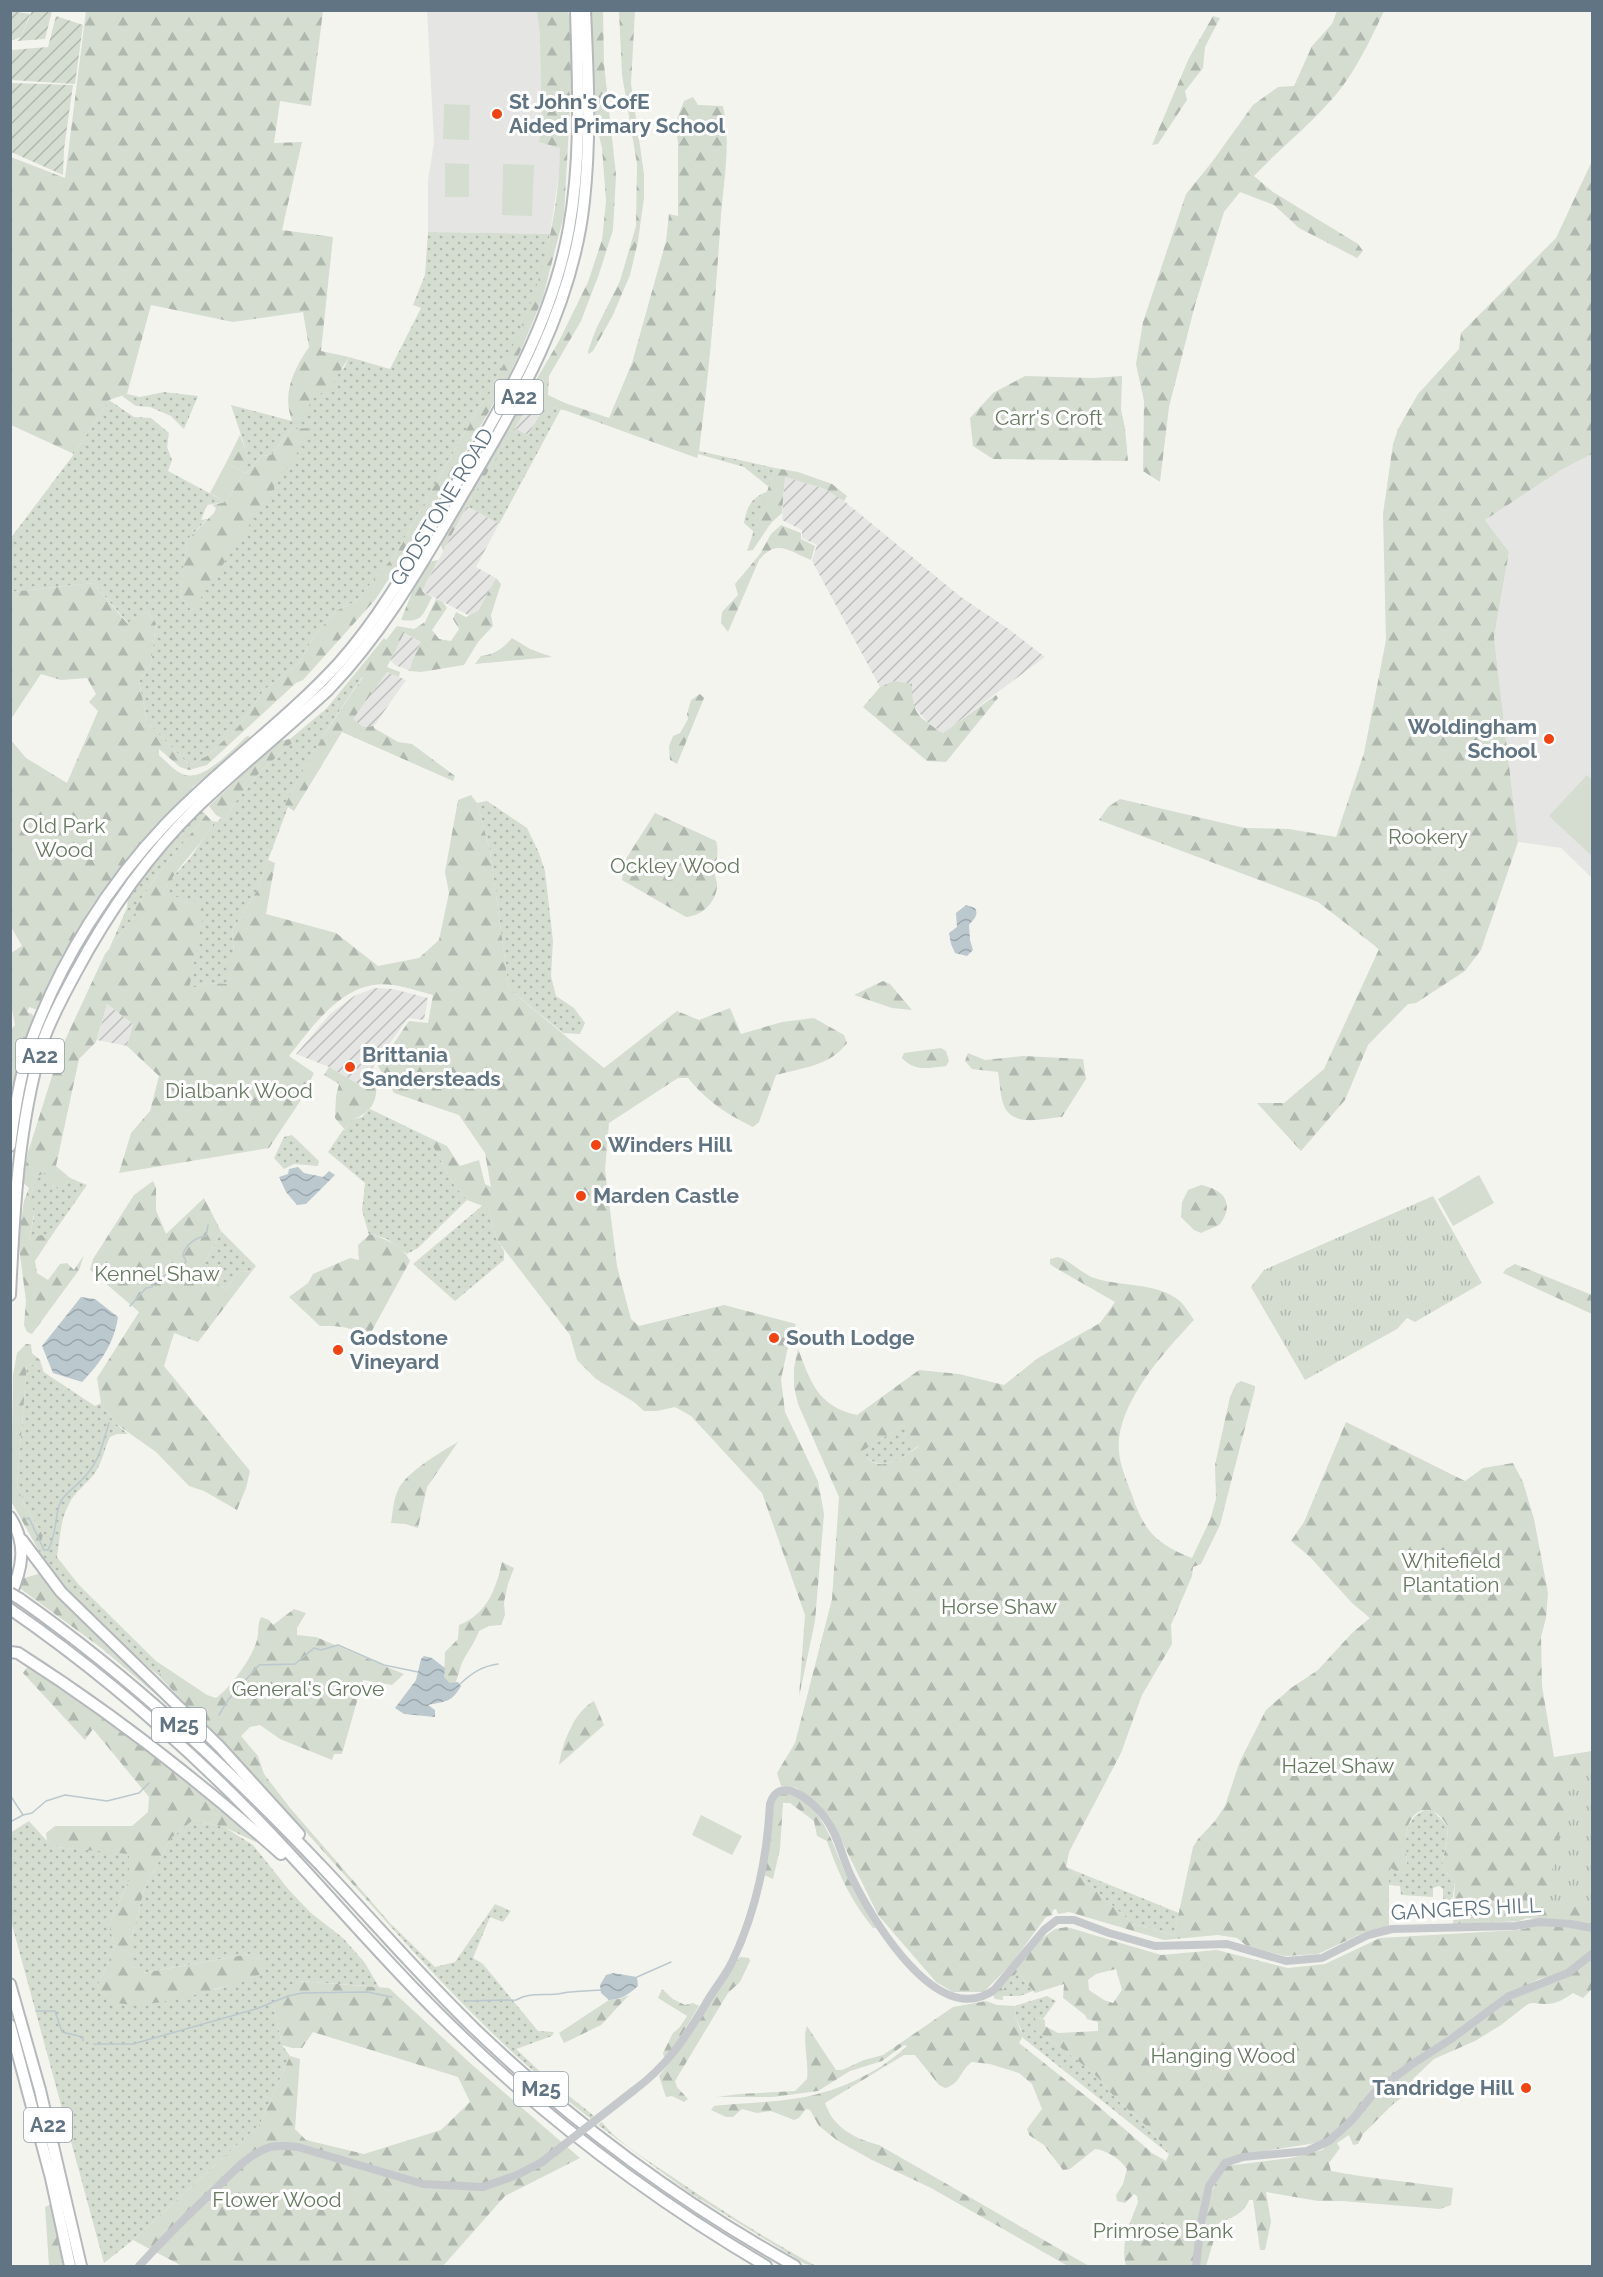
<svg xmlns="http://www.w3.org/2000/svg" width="1603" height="2277" viewBox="0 0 1603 2277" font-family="Raleway,sans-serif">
  <defs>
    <pattern id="industrial-furrows" width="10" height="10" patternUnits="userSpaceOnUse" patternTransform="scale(1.5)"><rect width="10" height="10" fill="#e5e6e3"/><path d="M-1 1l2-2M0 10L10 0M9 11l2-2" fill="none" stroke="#bdbfbd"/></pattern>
    <pattern id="grass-dots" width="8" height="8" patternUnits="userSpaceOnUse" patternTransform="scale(1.5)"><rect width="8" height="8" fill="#d5dcd0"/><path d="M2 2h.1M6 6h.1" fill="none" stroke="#b0b7ae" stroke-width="1.8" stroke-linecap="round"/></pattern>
    <pattern id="forest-firs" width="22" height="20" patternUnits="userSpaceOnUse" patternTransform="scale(1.5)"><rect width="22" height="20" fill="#d5dcd0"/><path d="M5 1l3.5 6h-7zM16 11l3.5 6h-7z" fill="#b0b7ae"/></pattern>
    <pattern id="park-tufts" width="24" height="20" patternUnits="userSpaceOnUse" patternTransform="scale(1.5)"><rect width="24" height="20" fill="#d5dcd0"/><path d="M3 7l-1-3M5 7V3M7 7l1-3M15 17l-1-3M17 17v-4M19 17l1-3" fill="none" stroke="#b0b7ae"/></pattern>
    <pattern id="garden-furrows" width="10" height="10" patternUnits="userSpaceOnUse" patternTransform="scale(1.5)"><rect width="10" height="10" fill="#d5dcd0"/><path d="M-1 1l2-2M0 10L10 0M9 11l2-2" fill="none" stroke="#b0b7ae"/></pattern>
    <pattern id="water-waves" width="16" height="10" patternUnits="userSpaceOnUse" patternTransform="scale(1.5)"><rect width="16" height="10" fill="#bbc8cd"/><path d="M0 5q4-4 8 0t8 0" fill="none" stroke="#9ba7ac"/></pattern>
  </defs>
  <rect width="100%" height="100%" fill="#f4f4ef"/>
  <g fill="#e5e6e3">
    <path d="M427,11h126l11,59 -4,97 -10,67 -122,-2v-51l6,-39z"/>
    <path d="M1592,454v424l-31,-30 -43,-6 -24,-205 15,-85 -24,-32 76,-50z"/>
  </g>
  <g fill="url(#industrial-furrows)">
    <path d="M528,405l13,8 -13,22 -14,-7z"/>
    <path d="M785,477l40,12 13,7 123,101 49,33 35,27 -102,76 -16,-11 -34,-41 -13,6 -68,-126 5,-16 -15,-7v-8l-20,-10z"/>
    <path d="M467,506l32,18 -23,43 20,11 -22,40 -52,-27z"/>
    <path d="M403,633l18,9 -9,19 -2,10 -15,-6 -5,-5z"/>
    <path d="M387,672l19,8 -32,46 -11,1 -11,-7z"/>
    <path d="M374,988l19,1 35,9 -4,22 -16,-2 -48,67 -31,-18 -33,-13 34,-40 24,-18z"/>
    <path d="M107,1004l26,20 -6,22 -30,-6z"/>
  </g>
  <g fill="url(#grass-dots)">
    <path d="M428,232l122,2 -8,43 -27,67 -19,35 -7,17 -9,10 -86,150 -38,45 -20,10 -22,25 -15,27 -35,27 -26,37 -31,29 -18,9 -42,-43 -8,-41 12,-18 5,-40 -9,-11 -19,11 -35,-40 -82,9 -1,-53 64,-85 35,-54 25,17 17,1 18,15 -2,14 5,13 -4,11 58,31 -19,3 -6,15 6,-1 -20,21 -7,56 12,15 99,-182 -20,26 -10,1 -12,15 -5,2 3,-20 -16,-48 61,16 19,-24 33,-29 5,-11 41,12 31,-61 -8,-3 12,-30z"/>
    <path d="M164,392l34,4 -14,33 -13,-13 -21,-9 -14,-1 -14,-10 5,-2 13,3z"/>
    <path d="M531,401l30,8 -62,115 -32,-18 47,-78 14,7 13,-22 -13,-8z"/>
    <path d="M699,451l76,17 -6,19 -25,-20 -46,-13z"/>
    <path d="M768,491l-14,41 -10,-9c3,-17 7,-25 24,-32z"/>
    <path d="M358,670l5,6c-29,41 -55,84 -78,129l3,2 -32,85 -24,39 2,21 -4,32 -23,-1 -19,7 -25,-97 6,-12 21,-23 23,-33 -1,-4 5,1 4,-4 4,2 13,-22 22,-26 33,-30 -3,-3 37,-31z"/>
    <path d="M487,801l40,27 12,25 6,18 8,70 -2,35 5,20 18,12 11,15 -5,11 -17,-1 -54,-44 -19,-138 -13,-48z"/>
    <path d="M201,809l5,6 -48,59 -23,34 2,6 -28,35 18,-41 1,-14 16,-23z"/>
    <path d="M370,1109l58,28 26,48 13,15 -49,48 -11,6 -20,-15 -16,-5 -2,1 -7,-25 3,-27 -37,-31 15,-22h2l5,-10 12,-3z"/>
    <path d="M292,1135l27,26 -1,5 -24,-2 -10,5 -10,-11 10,-21z"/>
    <path d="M45,1172l9,15 7,3 9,-12 17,7 -37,53 -9,-3 -12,4 5,-22 -5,-17 8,-24z"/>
    <path d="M483,1205l5,3 9,32 7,11v9l-49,41 -42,-37z"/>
    <path d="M221,1231l35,35 -4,5 -14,1 -12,17 -27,-15z"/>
    <path d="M27,1364l6,1 62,41 6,-3 14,20 13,11h-11l-7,3c-6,12 -7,24 -15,36 -8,11 -21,19 -27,33 -8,15 -8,34 -11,51l22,28 77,76 5,9 -2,6c-38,-34 -97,-80 -120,-125l4,-16 -17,-27 -9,-22z"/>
    <path d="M904,1425l14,21c-19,15 -38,29 -57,5z"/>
    <path d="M1425,1810l8,1 15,15c-1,7 0,14 -2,20 -5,19 -6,21 9,35l-3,21h-9v-13l-4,-3 -6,2v9l-32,-2 -1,-9 -11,-1v-19l9,6 9,-3c0,-23 -7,-49 18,-59z"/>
    <path d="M193,1820l31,7 29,18 36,45 22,23 32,25 22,25 14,24 -80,-6 -26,23 9,41 8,11 -30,68 -127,116 -29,23 -93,-342 -1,-88 19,-12 18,20 8,6 74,6v27l-20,45 6,22 -18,40 118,3 49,-17 -9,-20 -113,20 -10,-7v-29l12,-47 27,-52z"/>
    <path d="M1073,1870l106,43 -5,22 -41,-11z"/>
    <path d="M495,1904l16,7 -8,11 -13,-5 -17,41 10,6 55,67 16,1 -2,4 -36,13 32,30 46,37 -3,3c-74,-57 -138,-123 -200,-192l-1,-4 45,44 20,-5z"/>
    <path d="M1017,1972l16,19 -13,5h-18l-1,-5z"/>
    <path d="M1047,1996l9,5 -13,18 -7,-2 -3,12c22,14 44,30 63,47 7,6 12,15 19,21 18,19 41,33 54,57l-146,-116 -2,-9 -6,-12 1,-5 -2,-6z"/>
    <path d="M602,2122c17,22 46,38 69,54 47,32 95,63 145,90l-11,-2 -115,-71 -92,-68z"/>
  </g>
  <g fill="url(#forest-firs)" fill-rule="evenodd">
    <path d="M86,11h237l-12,95 -31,-5 -6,42 28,-1 -20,88 51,7 -12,114 28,6 -21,34 -17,6 -4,20 -15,4c-10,-28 1,-50 17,-74l-6,-35 -70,10 -82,-17 -24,89 -18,6 -35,54 -63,-29v-268l54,21z"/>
    <path d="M537,11h31l3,12 2,32 -9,160 -21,82 -21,51 -16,34 -94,162 -37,56 -72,80 -7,3 -89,82 -18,5 -9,-3 -21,-18v6c8,7 16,17 26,20 19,6 49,-27 62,-39l8,2 -62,49 -14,21 -42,41 -44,55 -32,54 -23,52 -9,-3 -2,5 5,2 4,8 -25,88 -1,-80 5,-5 -4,-20v-52l11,-7 -11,-19v-187l15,18 41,25 31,-72 -9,-9 7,-8 -9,-16 -26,2 -20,-6 -30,45v-127l82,-9 34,40 20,-11 9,11 -5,40 -12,18 8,41 42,43 18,-9 31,-29 26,-37 35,-27 15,-27 22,-25 20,-10 38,-45 86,-150c11,-11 13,-21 20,-35 37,-68 59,-147 60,-223l-21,-6 3,-13 -2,-94z"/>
    <path d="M591,11h12l1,53 12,111 -3,55 -14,44 -18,47 -32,55 -1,19 17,8 44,15 23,-55 34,-122 3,-27 9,2v-74l-3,-18 9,-23 9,-4 5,8 25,1c8,34 1,74 -2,109 -5,79 -12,158 -22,236l-2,7 -130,-47 -36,-10 -64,105 -24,45 -3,-8 119,-202 29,-59 14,-42 4,-39 -4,-53 -7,-29z"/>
    <path d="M619,11h16l-4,73 13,90v24l-6,43 -8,34 -17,40 -20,36 -4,3 -1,-3 8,-22 24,-48 16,-55 1,-62 -15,-89z"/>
    <path d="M1337,11h47c-11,23 -22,47 -37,69 -25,36 -63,64 -93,96l19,16 85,52 5,7 -6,7 -58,-30 -25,-23 -34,-13 -16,20 -29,93 -26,102 -9,75 -17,-11 1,-70 -8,-37 7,-42 43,-128 26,-32 41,-57 25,-18 16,-1 18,-40 20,-22z"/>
    <path d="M1213,16l7,2 -15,29 -2,21 -18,23 2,9 -29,44 -6,1 37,-87z"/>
    <path d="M1592,161v293l-31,16 -76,50 24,32 -15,85 24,205 -37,108 -16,21 -49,32 -8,1 -40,41 -23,55 -44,51 -44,-48h27l40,-34 55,-120 -61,-47 -219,-82 9,-13 12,-8 125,29 44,1 47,8 28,-84 22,-113 -3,-126 10,-70 5,-15 20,-35 41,-45 2,-16 95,-95z"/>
    <path d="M1025,376l68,2 29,-2 -1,34 4,18 3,33 -135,-2 -20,-13 -3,-28 23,-25z"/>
    <path d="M310,428l-1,7 -117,176 -12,-15 7,-56 27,-27 2,-5 -4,-3 14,-3 18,-29 -18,-10 14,-28 7,18 -2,20 4,-2 12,-15 10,-1 20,-26z"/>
    <path d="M775,468l23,4 34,12 15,12 -3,5 -19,-12 -40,-12 -3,36 -11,10 -18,27 -6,1z"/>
    <path d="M781,525l20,8v6l14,7 -4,14c-22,-9 -34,-22 -52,0l-31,72 -7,-9 1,-11 16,-17 -3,-11 25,-30 11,-20z"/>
    <path d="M438,560l-16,31 10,6c-9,17 -9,26 -31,23l14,-35 13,-23z"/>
    <path d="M496,578l5,6 -10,31 2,11 -15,16 -14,23 -43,7 -11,-1 2,-10 9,-19 -17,-9 -17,34 13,5 -1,5 -12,-5 -34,47 10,8 11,-1v2l24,14 14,2 43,32 -2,5 -111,-49 -48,79 -9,-6c22,-45 49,-87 78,-128l-5,-7 26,-32 2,2 11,-14 17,3 11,-7 11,-23 7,3 4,6 -15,22 7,9 12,2 8,-12 -6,-10 3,-7 10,5 12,-6z"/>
    <path d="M512,638l18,11 22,8 -77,7 6,-8c14,-2 21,-7 31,-18z"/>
    <path d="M893,681l19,3c0,30 6,33 31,49l53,-38 2,3 -52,64 -19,-1 -64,-54 17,-20z"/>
    <path d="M700,694l4,4 -27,66 -7,-4 -1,-14 4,-10 7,-3 8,-14 -1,-5 4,-14z"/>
    <path d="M290,739l3,3 -33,30 -22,26 -13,22 -9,-5 -7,-9 70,-65z"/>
    <path d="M471,795l6,8 13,48 19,138 95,79 73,-57 22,9 31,-12 11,26 41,-12 32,-4 30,17 3,8c-17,23 -45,25 -71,32l-17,47 -6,5c-27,-13 -46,-26 -65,-49h-10l-69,45 -4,47 12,96 14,53 8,7 85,-21 72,19 -8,23 -7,32 4,33 33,69 6,33 -9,107 -16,76 6,-82 -43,-122 -71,-77 -16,-9 -18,4h-13l-10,-9 -38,-23 -19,-19 -7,-25 -73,-95 -9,-32 -21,-8 -13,-15 -26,-48 19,9 13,20 19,-6 6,24 6,3 -6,-34 -26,-38 -65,-22 -16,-27 31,-45 19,2 5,-28c-19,-5 -41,-13 -60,-10 -37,6 -63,45 -84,71l25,17 -15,30 -30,45 -150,25 12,-40 19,-22 9,-35 -32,-30 6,-22 -26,-20 -11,38 -17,17 -23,107 14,12 -9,12 -7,-3 -9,-14 -8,3 -8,24c9,11 2,26 0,39l12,-4 9,3 -15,23 2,12 11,7 12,-16 7,-1 7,7 10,-15 -5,15 -47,64 -5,-2 -3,-7 2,-24 -8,-62 6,-38 5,-13 -6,-5 5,-31 32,-101 45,-97 32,-40 -2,-6 23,-34 48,-59 6,6 1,4c-15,24 -38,44 -50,68l36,10 5,7 -15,79 18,-6 23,1 -5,-21 9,-11 -2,-21 24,-39 12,-32 7,3 -9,51 70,19 42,33 41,-8 20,-18 10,-47 -4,-21 13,-72z"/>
    <path d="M655,813l61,28c4,12 -1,20 -1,33 0,4 3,9 2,13 -2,17 -16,29 -31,30l-64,-37 2,-18z"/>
    <path d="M883,981l7,3 22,26 -20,-2 -38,-13z"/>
    <path d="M941,1048l5,3 3,10 -3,5c-17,2 -31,6 -44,-8l2,-5z"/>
    <path d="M968,1053l17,7 38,-4 60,3 3,20 -24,38c-18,1 -48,11 -58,-11 -4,-10 -4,-24 -6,-34l-26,-3 -7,-8z"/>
    <path d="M329,1067l31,18 13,-18c7,24 5,46 -23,53l-5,10 -10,-12 1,-22 3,-12 -15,-9z"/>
    <path d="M153,1181l3,7v22l10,24 38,-36 17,33 -22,43 27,15 12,-17 14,-1 -54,71 -24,-9 -10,33 86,105 -4,17 -9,22 -33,-19 -15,-5 -33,-34 -41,-29 -14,-20 -4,-25 42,-66 -49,-42 3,-11 41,-64z"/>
    <path d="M1201,1185c14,3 30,10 25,28 -1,3 -4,9 -7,12 -5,3 -13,5 -18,8l-7,-3 -13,-13 1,-15 6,-12z"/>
    <path d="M370,1234c16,5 33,12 40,27l-42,77c-15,-12 -30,-12 -48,-12l-31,-29 19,-14 5,-9 37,-16 9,2 -1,-15z"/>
    <path d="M1058,1257c13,4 23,16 36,21 27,9 63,4 86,23 5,5 10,13 14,19 -29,31 -79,85 -75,132 1,14 8,29 13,43 12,36 24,49 60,63l18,-38 6,-21 -1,-34 15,-68 6,-13 5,-3 14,5v3l-35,136 -19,39 -8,3 -1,9 -21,49 1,19 -30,51 -21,58 -52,99 -3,15 7,3 60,54 41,11 19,-88 5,-8 17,-18 10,-15 15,-45 26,-51 25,-22 27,-18 34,-37 18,-15 -18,-15 -42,-46 -19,-16 13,-19 42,-100 119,59 18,-13 30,-5 10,19 11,37 14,74 -2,25 -5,19 1,49 12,71 38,-6v174l-65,-7 -8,3 -66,4 2,-44c-15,-14 -14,-16 -9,-34 2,-7 1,-14 2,-21 -7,-9 -15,-20 -28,-15 -19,9 -13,41 -13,59l-9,2 -9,-5v59l-22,5 -49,23 -33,2 -38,-10 -10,-8 -19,-3 -54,5 -95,-28 -11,2 -2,-5 -3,1 -1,5 -6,2 -34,46 -28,29h-31l-17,-10 -58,-67 -48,-98 -33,-29 -16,-2 -4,-13 18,-30 37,-144 7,-102 -41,-93 -4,-17v-19l4,-19c13,33 19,57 59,66l62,-45 40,4 45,11 34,-27 62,-35 15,-21 -61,-35 -4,-3v-5zM904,1425l5,15 9,7c-18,13 -41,29 -56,4z"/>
    <path d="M1515,1264l77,31v19l-89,-41 3,-4z"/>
    <path d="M26,1344h5l1,9 8,7 4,13 -11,-8 -6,-1 -10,122 9,22 17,27 -4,16 -28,-50 2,-126 4,-22z"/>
    <path d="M458,1442l-31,45 -9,41 -13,-4 -14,-1c2,-10 2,-23 7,-33 7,-17 44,-39 60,-48z"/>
    <path d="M502,1562l12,6 -6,16 -4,18 1,13 -4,10 -12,1 -10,5c-4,12 -12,21 -17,32 -3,7 -3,13 -7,20l-5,1 -6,-7 1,-25 13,-13 1,-14c28,-11 37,-36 43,-63z"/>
    <path d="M41,1573l131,135 -72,-61 -82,-60 3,-8z"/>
    <path d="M294,1609l12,4 -9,15v7l19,2 88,37 -12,11 -29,-5 -21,74h-8l-2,6 -52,-21 -20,-14 -10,2 -9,9 17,20 6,18 27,35 99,114 1,4 -93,-104 -139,-147 2,-6 -5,-9 51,34 9,3c15,-11 36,-40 41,-58 2,-7 0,-15 4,-23l8,3 4,5z"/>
    <path d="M29,1665c79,55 160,110 229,178l-34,-16 -31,-7 -22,18 -27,52 -12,47v29l11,7 112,-20 10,9 -1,11c-32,12 -123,43 -154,27 -5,-3 -9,-9 -13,-13l18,-40 -6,-22 20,-45v-26l-74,-7 -8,-6 -1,-8 9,-7h77l16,-14 1,-15 -56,-68 -8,11 -62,-67z"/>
    <path d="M594,1701l10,24 -45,40c3,-22 15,-53 35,-64z"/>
    <path d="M782,1794c39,1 51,53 64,80 9,19 19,36 30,54h-3c-23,-29 -34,-53 -46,-87l-10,-5 -3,-15 -24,-18h-7l-3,46 -7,30 -9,-4 10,-71 3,-7z"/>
    <path d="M1541,1925l51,5v22l-26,20 -27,7 -31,16 -99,68 -72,68 -15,11 -75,12 -28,10 -13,25 -14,77h-66c-6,-22 4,-43 12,-64l-1,-6 -3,-2 -9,9 -8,-2 -1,-6 7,-11 4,-15c-7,-10 -20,-19 -32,-20l-25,20 -7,1 -19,-25 -15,-10 -2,-6 15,-20 -10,-25 -13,-11 -29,-9 -18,-2c-12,8 -11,22 -27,26l-6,-3 -24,-30h-11l-79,48c8,25 31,36 54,42l210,121h-21l-137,-78 -59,-28 -34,-19 -19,-15 -9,-16 -4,-1 -7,9 -5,2 -23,-9 -14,2 -15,-4 -9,8h-7l-15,-7 3,-4c25,-3 52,-3 78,-7 40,-5 86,-25 115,-53l-3,-1 -22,16 -32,10 -32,20 -45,6h-56l22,-3 56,-3 12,-12c2,-16 -5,-42 0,-53l29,44h6l22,-10 19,-5 70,-48 33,-6 11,4 17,1 2,6 -1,5 8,19 -4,7 78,62 55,48 14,8 3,-7c-13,-24 -36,-38 -54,-57 -7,-6 -12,-15 -19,-21 -19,-17 -41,-33 -63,-47l-1,-4 4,-8 9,3v6l13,7 40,-2v-9l-11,-3 -2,-4 -22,-17 1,-14 -29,9 -18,-21 -15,19 1,9 -8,-1 -3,-5 49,-55 14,-10 12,-2 94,28 56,-5 71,18 37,-4 55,-26 138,-8zM1116,1969l6,21 -9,13 -9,-3 -15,-10 -1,-10 8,-6z"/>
    <path d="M1592,1956v33l-9,9 -10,-5c-8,6 -19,12 -29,11 -7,0 -9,-2 -16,0l-27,21 -26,16 -41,18 -21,20 -4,13 -17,13 -29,29 -5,10 -5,1 -4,-10 -12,8 3,5 -11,15 2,8c41,8 81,11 122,17l-2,17 -11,4 -98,-8h-24l-52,-9 5,30 -6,28h-5l-7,-50h-4c-4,13 -19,19 -30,23l-13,43h-7c4,-34 5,-71 27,-100l65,-8 31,-8 11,-10 44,-46 132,-96z"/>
    <path d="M740,1957l9,1 1,3 -10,21 -12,11 -53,88 2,6 11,12 -4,3 -12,-6 -6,1 -7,-21c31,-37 49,-83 81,-119z"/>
    <path d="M298,1981l91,7 81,75 110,95 -75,38 -62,70h-261l-49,-26 127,-116 30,-68 10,3 -5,70 11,11 58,14 77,-24 29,-28 -12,-25 -145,-45 -11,16h-10l-10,-3 -9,-41z"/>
    <path d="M662,1989l11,10 12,6 8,-2 6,3 -34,56 -2,-9 10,-20 7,-6 7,-11 -29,-18z"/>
    <path d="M629,1995l-28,30 -37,18 -5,-10 50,-33 10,-1z"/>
    <path d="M51,2204l12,62h-14l-4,-59z"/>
  </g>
  <g fill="url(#park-tufts)">
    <path d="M1433,1196l49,87 -67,39 -8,-4 -10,11 -92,51 -54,-93 13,-17z"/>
    <path d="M1592,1769v136l-46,-5 26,-127z"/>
  </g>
  <g fill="url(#garden-furrows)">
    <path d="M11,11l19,3 -9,23 -10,4z"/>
    <path d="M32,11h20l-7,28 -28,2 4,-4z"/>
    <path d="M56,16l27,9 -8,59 -64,-4v-30l37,-3z"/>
    <path d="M11,83l62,2 -9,64 -1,26 -52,-23z"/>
  </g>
  <g fill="#d5dcd0">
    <path d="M444,104l26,1 -1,35 -26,-1z"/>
    <path d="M445,163l24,1v33h-24z"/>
    <path d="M503,164l31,1 -2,51 -30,-1z"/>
    <path d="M226,463l18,10 -18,29 -16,-9z"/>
    <path d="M1587,775l5,5v76l-43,-40z"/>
    <path d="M1479,1175l15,28 -41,23 -15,-27z"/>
    <path d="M701,1815l41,21 -10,19 -40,-20z"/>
  </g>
  <g fill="url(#water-waves)">
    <path d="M966,905l9,3c4,7 -1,11 -6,17l1,15 3,10 -6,6 -12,-3 -4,-9 -2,-11 8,-6 -1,-14z"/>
    <path d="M298,1167l6,6 19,4 6,-6 6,4 -29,29 -9,1 -11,-13 -7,-15 9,-3 1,-5z"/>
    <path d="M81,1297l14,2 23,18c-4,27 -18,46 -36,65l-29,-9 -11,-27z"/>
    <path d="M424,1656l8,2 13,10 -1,9 6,6 8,-1 3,4c-10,17 -15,15 -33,19l7,5v7l-31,-3 -9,-6 21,-28 5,-21z"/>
    <path d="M613,1973l24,4 1,9c-10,9 -16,13 -29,14l-8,-7 -1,-8 6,-10z"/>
  </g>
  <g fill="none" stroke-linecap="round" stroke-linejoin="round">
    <g stroke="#bbc8cd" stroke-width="1.5">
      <path d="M130,1306l16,-18 6,-1 3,-7c12,-7 25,-6 31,-19l-3,-6c2,-10 13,-18 23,-19l2,-11"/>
      <path d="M26,1519l3,-1 15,32h4c10,-17 6,-36 13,-49 6,-10 19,-17 26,-27 13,-15 16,-32 22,-51"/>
      <path d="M460,1684c12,-11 22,-18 38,-20"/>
      <path d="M219,1715l9,-15 31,-35 36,-1 19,-16 7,2 17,-5 46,20 34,7"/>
      <path d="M10,1795l13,20 -13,7"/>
      <path d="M23,1815l9,-2 14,-12 19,-6 42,6 32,-8 10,-10"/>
      <path d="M637,1977l34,-15"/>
      <path d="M465,2001l51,-1c15,-9 31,-3 47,-7 12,-2 25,-2 38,-3"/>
      <path d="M36,2011h19l7,21 21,5v4"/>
      <path d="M94,2044h39l123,-35 32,-13 14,-3 65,-1 25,5"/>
    </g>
    <defs>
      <g id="highway">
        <path d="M10,1146c4,-32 12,-80 23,-110 29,-77 75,-151 132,-211 55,-58 121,-104 174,-162 43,-48 74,-105 106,-160 51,-87 106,-174 124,-275 13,-72 9,-145 7,-218"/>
        <path d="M10,1295c4,-84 8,-169 32,-251 8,-24 21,-48 33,-70 33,-62 72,-118 122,-167 43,-41 89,-78 132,-118 51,-53 87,-115 124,-178 57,-97 119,-195 131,-310 7,-64 4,-127 1,-191"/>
        <path d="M10,1517c17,26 13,51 0,79"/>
        <path d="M22,1540l39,52 158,154 80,88"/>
        <path d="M20,1599c112,79 210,171 304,270 51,54 99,110 153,162 95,91 203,171 318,235"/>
        <path d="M10,1609c87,60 166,128 239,202 65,66 124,138 190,203 98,98 208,182 327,252"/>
        <path d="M10,1652l8,1c94,60 180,127 263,201"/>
        <path d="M10,1984l30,106 41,176"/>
        <path d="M10,2025l41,153 19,88"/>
      </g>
    </defs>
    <use href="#highway" stroke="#b5b9bc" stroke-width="14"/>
    <g stroke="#c6c9cc" stroke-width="8">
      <path d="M633,2091c33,-24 51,-51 72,-86 8,-15 20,-28 27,-43 24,-50 35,-103 38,-158 10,-32 46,0 56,15 13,17 16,40 26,59 20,40 85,153 142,112l50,-60 13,-10h17l35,13 46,13 72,-2 59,17 36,-3 46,-23 24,-6 123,-3 25,-4 31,2 21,4"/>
      <path d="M139,2266c22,-24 45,-47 69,-70 19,-17 37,-41 62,-49 10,-2 19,-1 28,0l125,37 60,3 34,-12 25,-13"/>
      <path d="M1196,2266l5,-43 8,-37 16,-23 18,-6 64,-6 22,-10 23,-21 22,-27 37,-28 40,-26 58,-43 59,-23 24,-19"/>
    </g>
    <use href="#highway" stroke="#fff" stroke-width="10"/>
    <defs>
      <path id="highway-bridge" d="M10,1593l10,6"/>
    </defs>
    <use href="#highway-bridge" stroke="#b5b9bc" stroke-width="14" stroke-linecap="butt"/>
    <path stroke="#c6c9cc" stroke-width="8" d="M542,2162l91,-71"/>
    <use href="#highway-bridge" stroke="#fff" stroke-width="10"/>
  </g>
  <g fill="#f04414" stroke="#fff" stroke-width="2">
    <circle cx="497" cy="114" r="6"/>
    <circle cx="1549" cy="739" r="6"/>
    <circle cx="350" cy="1067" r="6"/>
    <circle cx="596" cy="1145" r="6"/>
    <circle cx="581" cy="1196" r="6"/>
    <circle cx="774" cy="1338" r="6"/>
    <circle cx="338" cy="1350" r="6"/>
    <circle cx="1526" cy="2088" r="6"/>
  </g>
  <g text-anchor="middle" stroke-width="6" stroke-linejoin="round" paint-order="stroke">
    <g fill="#fff" stroke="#909ea8" stroke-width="1.5">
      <rect x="495" y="380" width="48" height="34" rx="4.5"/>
      <rect x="16" y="1039" width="48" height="34" rx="4.5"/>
      <rect x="152" y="1708" width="54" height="34" rx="4.5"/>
      <rect x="514" y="2072" width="54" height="34" rx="4.5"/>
      <rect x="24" y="2108" width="48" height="34" rx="4.5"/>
    </g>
    <g font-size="20" font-weight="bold" fill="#617483">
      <text x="519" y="404">A22</text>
      <text x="40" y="1063">A22</text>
      <text x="179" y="1732">M25</text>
      <text x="541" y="2096">M25</text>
      <text x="48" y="2132">A22</text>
    </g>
    <g font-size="21" font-weight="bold" fill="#617483" stroke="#fff" text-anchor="start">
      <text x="509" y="109">St John's CofE<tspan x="509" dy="24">Aided Primary School</tspan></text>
      <text x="1537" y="734" text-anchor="end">Woldingham<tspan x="1537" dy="24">School</tspan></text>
      <text x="362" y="1062">Brittania<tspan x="362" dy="24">Sandersteads</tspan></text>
      <text x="608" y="1152">Winders Hill</text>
      <text x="593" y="1203">Marden Castle</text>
      <text x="350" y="1345">Godstone<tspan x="350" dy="24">Vineyard</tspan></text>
      <text x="786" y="1345">South Lodge</text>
      <text x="1514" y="2095" text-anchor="end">Tandridge Hill</text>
    </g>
    <g font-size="21" fill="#667a60" stroke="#fff">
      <text x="1049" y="425">Carr's Croft</text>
      <text x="64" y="833">Old Park<tspan x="64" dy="24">Wood</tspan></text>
      <text x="1428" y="844">Rookery</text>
      <text x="675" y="873">Ockley Wood</text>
      <text x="239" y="1098">Dialbank Wood</text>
      <text x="157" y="1281">Kennel Shaw</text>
      <text x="1451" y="1568">Whitefield<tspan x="1451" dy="24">Plantation</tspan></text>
      <text x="999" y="1614">Horse Shaw</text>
      <text x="308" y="1696">General's Grove</text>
      <text x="1338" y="1773">Hazel Shaw</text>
      <text x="1223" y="2063">Hanging Wood</text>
      <text x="277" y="2207">Flower Wood</text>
      <text x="1163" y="2238">Primrose Bank</text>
    </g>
    <g font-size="21" fill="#617483" stroke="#fff">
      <text transform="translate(442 507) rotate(-59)" y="7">GODSTONE ROAD</text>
      <text transform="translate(1466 1909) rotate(-3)" y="7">GANGERS HILL</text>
    </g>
  </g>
  <rect width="1603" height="2277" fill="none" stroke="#617483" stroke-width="24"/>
</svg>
